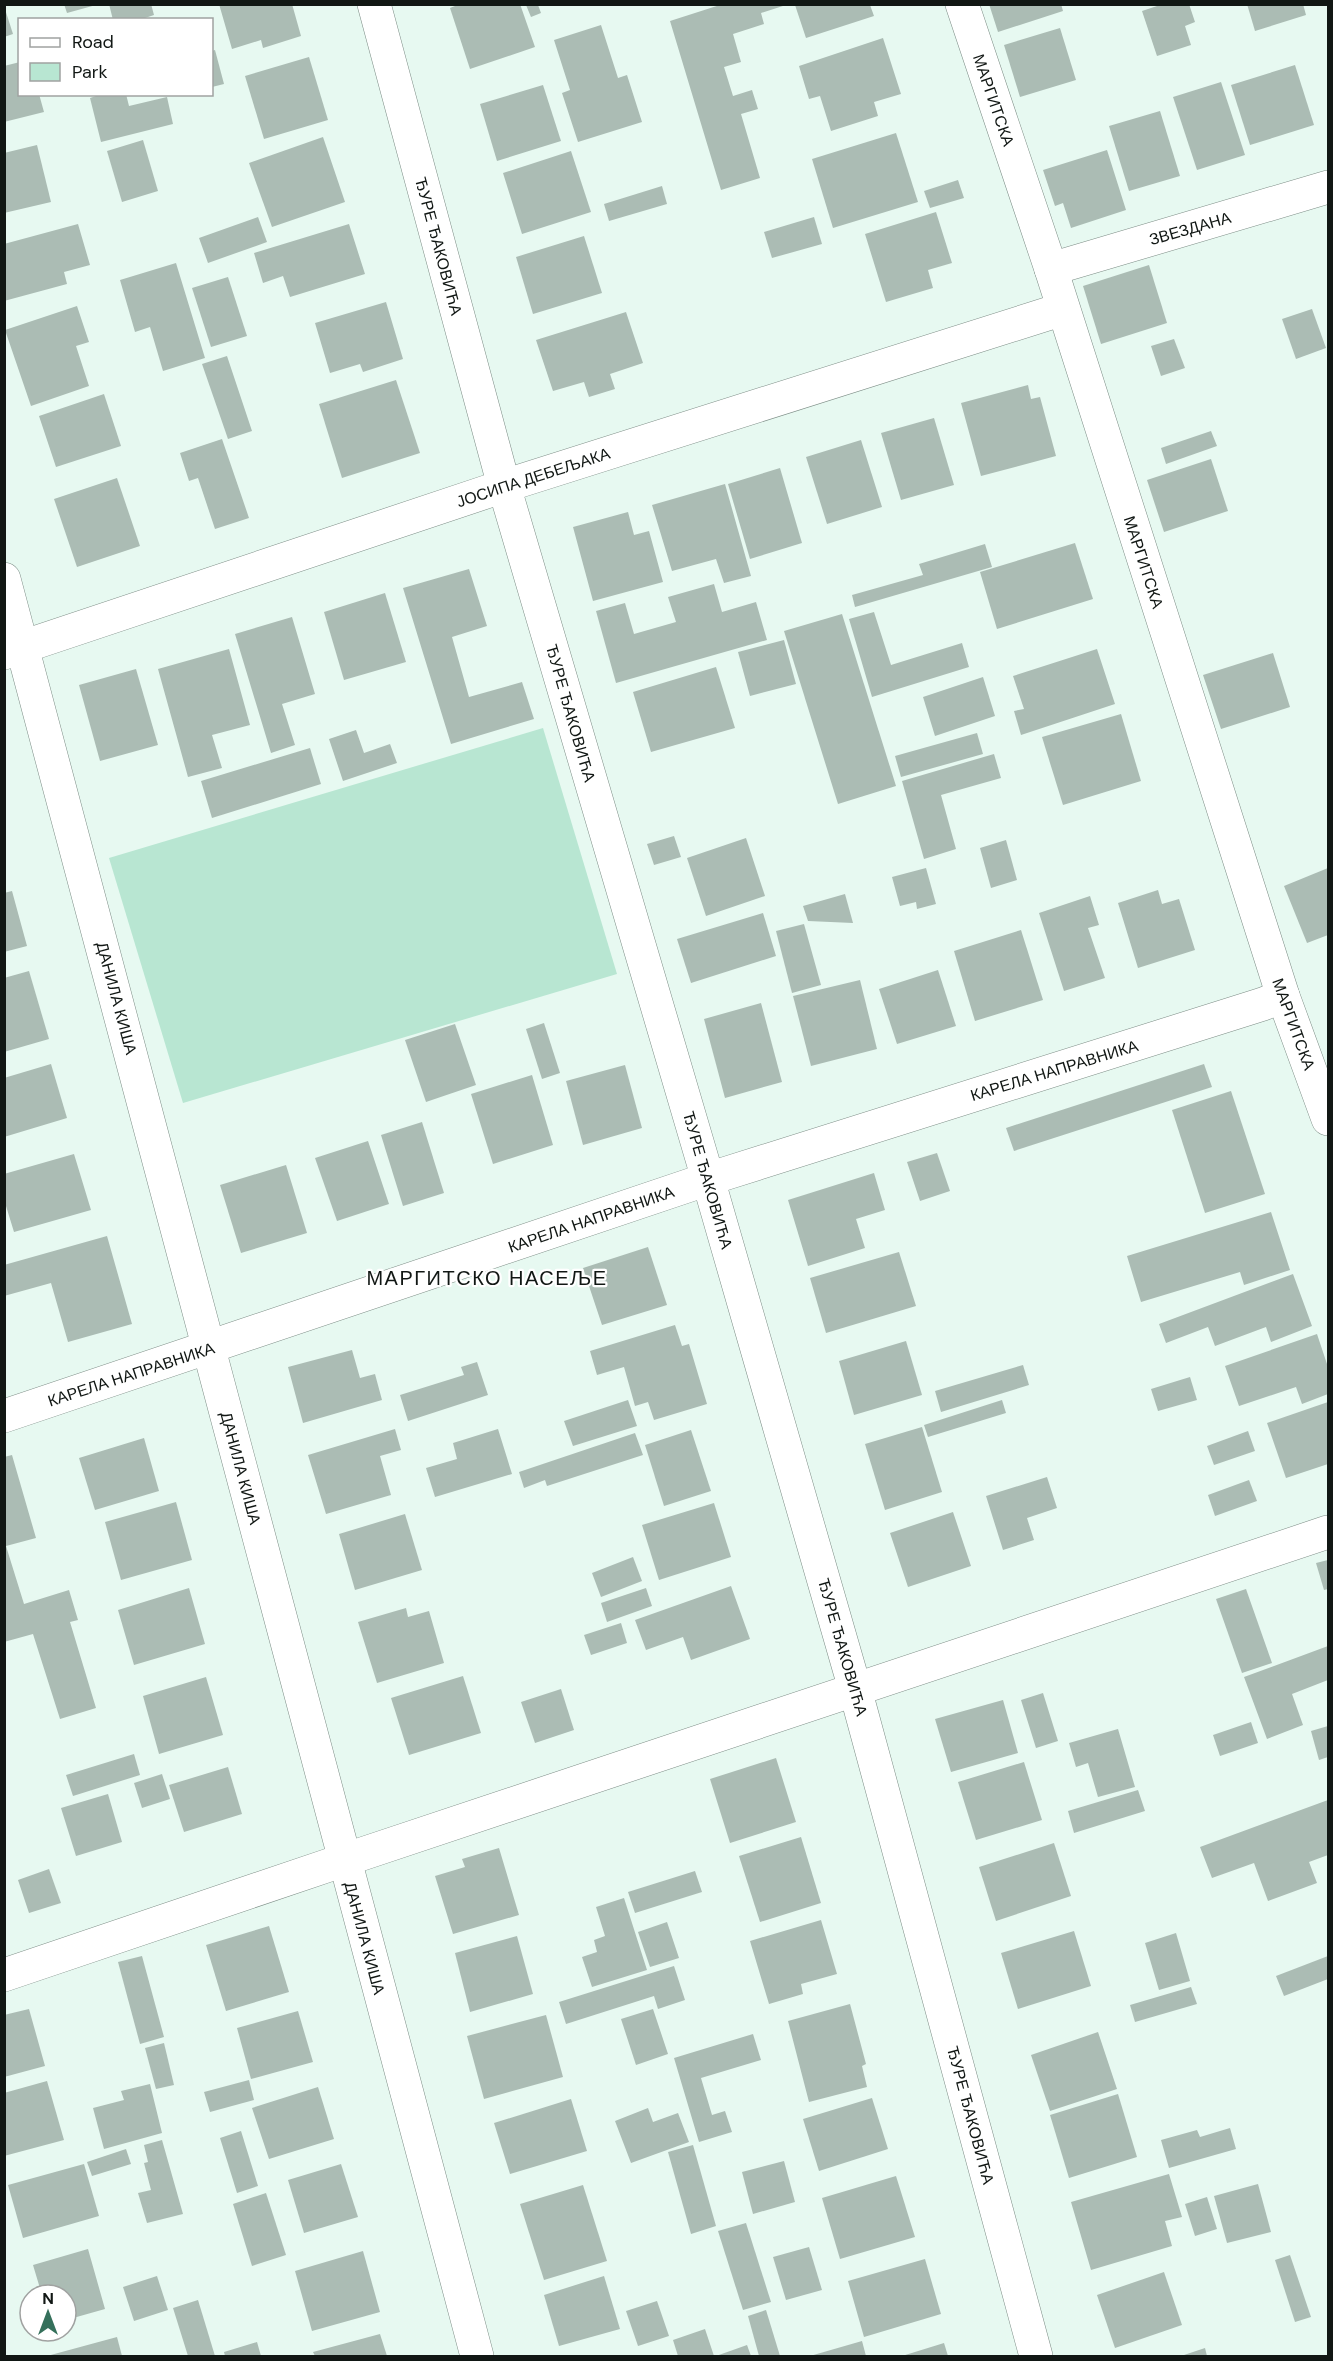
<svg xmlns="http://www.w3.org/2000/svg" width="1333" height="2361" viewBox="0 0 1333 2361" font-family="'DM Sans',sans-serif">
  <rect width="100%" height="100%" fill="#e7f9f1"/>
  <path fill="#b8e6d2" d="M543,728l74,246 -434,129 -74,-245z"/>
  <g fill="#abbcb4">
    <path d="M64,4h32v1l-29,8z"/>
    <path d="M109,4h42l3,11 -15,5h-26z"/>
    <path d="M219,4h73l9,32 -38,12 -2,-8 -29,9z"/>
    <path d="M460,4h60l15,43 -65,22 -20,-61z"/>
    <path d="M723,4l63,1 -25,8 3,11 -31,10 8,28 -17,5 9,29 19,-6 6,19 -17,5 19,64 -39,12 -51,-169z"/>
    <path d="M989,4h72l2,7 -65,21z"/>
    <path d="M1163,4h26l6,18 -10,4 6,19 -34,11 -15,-45z"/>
    <path d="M1247,4h56l3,11 -51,16z"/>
    <path d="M526,5h12l3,8 -10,4z"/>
    <path d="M795,5h75l4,11 -68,22z"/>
    <path d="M4,6l9,28 -9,3z"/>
    <path d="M601,25l17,53 9,-3 15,47 -64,20 -16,-49 8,-3 -16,-50z"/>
    <path d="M1060,28l16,52 -56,17 -16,-52z"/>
    <path d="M883,38l18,56 -27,8 4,14 -47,15 -11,-35 -11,3 -10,-33z"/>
    <path d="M215,50l9,34 -12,3v-36z"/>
    <path d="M309,57l19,63 -64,19 -19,-63z"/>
    <path d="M20,62v32h19l5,18 -40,10v-56z"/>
    <path d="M1295,65l19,60 -64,20 -19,-60z"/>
    <path d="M1221,82l24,73 -48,15 -24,-73z"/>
    <path d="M543,85l18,56 -64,20 -17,-57z"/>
    <path d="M102,94h24l3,12 38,-9 6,27 -72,18 -11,-44z"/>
    <path d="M1160,111l20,65 -51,15 -20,-65z"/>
    <path d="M896,133l22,69 -85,26 -21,-69z"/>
    <path d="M323,137l22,65 -73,25 -23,-64z"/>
    <path d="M143,140l15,51 -36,11 -15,-51z"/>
    <path d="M37,145l14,57 -47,11v-60z"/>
    <path d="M1107,150l19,60 -55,18 -8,-25 -8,3 -12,-36z"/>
    <path d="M571,151l20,61 -69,22 -19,-61z"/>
    <path d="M958,180l6,18 -34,10 -6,-17z"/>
    <path d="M662,186l5,18 -58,17 -5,-17z"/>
    <path d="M936,212l16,51 -24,7 5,18 -47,14 -21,-68z"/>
    <path d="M258,217l9,25 -59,21 -9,-25z"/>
    <path d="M814,217l8,27 -50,14 -8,-26z"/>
    <path d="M78,224l12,41 -26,7 3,12 -63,17v-57z"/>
    <path d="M349,224l16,50 -75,23 -7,-21 -20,7 -9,-30z"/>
    <path d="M584,236l18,57 -69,21 -17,-57z"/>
    <path d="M176,263l29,95 -42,13 -13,-44 -15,5 -15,-52z"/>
    <path d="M1149,265l18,58 -66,21 -18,-58z"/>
    <path d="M228,277l19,59 -36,11 -19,-59z"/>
    <path d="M386,302l17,57 -40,13 -3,-8 -30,9 -15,-50z"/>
    <path d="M77,306l12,36 -13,4 13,40 -58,20 -26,-76z"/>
    <path d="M1312,309l14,39 -30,11 -14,-40z"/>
    <path d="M626,312l17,51 -33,11 5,15 -26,8 -5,-15 -31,9 -17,-51z"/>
    <path d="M1174,339l11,29 -24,8 -10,-30z"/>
    <path d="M227,356l25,75 -24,8 -26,-75z"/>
    <path d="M396,380l24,73 -78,25 -23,-74z"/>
    <path d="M1028,385l3,14 9,-2 16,59 -75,20 -20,-73z"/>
    <path d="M104,394l17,52 -65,21 -17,-51z"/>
    <path d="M934,418l20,67 -53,15 -20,-67z"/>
    <path d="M1211,431l6,15 -51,18 -5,-16z"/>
    <path d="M222,439l27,79 -34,11 -17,-51 -9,3 -9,-28z"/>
    <path d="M861,440l21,67 -55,17 -21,-67z"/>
    <path d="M1211,459l17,52 -64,21 -17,-52z"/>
    <path d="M780,468l22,75 -52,16 -22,-75z"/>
    <path d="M117,478l23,68 -63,21 -23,-68z"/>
    <path d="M725,484l26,92 -27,7 -8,-24 -44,12 -20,-66z"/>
    <path d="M628,512l6,23 15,-4 14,51 -70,19 -20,-74z"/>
    <path d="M1075,543l18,56 -96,30 -17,-57z"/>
    <path d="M985,544l7,23 -137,40 -3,-12 71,-20 -4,-11z"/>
    <path d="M469,569l18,57 -35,11 17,60 53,-15 12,37 -83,25 -48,-156z"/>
    <path d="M714,584l8,28 34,-10 11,38 -151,43 -20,-72 29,-8 9,31 42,-12 -8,-25z"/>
    <path d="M385,593l21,69 -62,18 -20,-68z"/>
    <path d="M874,612l17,53 71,-22 7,24 -97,30 -23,-78z"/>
    <path d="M842,614l54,172 -58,18 -54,-173z"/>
    <path d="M292,617l23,77 -33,10 13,41 -24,8 -36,-119z"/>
    <path d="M784,640l12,44 -46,12 -12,-44z"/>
    <path d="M229,649l21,76 -38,10 10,33 -34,9 -30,-108z"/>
    <path d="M1097,649l18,55 -94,31 -7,-24 10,-2 -11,-33z"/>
    <path d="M1273,653l17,54 -69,22 -18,-54z"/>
    <path d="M716,667l19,61 -84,24 -18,-60z"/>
    <path d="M136,669l22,76 -58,16 -21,-76z"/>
    <path d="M983,677l12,39 -60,20 -12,-39z"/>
    <path d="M1121,714l20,67 -78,24 -21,-68z"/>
    <path d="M356,730l8,23 26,-9 7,19 -54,18 -14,-42z"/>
    <path d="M977,733l6,21 -82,23 -6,-21z"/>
    <path d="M310,748l11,36 -109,34 -11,-37z"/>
    <path d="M994,754l7,24 -60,17 15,54 -32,10 -22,-78z"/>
    <path d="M674,836l7,21 -27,8 -7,-21z"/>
    <path d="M746,838l19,58 -59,20 -19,-58z"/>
    <path d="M1006,840l11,40 -26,8 -11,-40z"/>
    <path d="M926,868l10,36 -19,5 -1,-7 -16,4 -8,-29z"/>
    <path d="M1328,868v67l-21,8 -23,-57z"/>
    <path d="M1158,890l4,14 17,-5 16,51 -57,18 -20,-65z"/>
    <path d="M12,891l15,55 -23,6v-59z"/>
    <path d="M845,894l8,29 -45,-2 -5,-15z"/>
    <path d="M1090,896l9,29 -11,3 17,50 -41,13 -25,-78z"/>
    <path d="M763,913l13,43 -85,27 -14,-44z"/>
    <path d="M804,924l17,61 -29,8 -16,-62z"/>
    <path d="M1021,930l22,70 -68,21 -21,-70z"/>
    <path d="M938,970l18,56 -59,18 -18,-55z"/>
    <path d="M29,971l20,68 -45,13v-74z"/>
    <path d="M860,980l17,69 -66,17 -18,-70z"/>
    <path d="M761,1003l21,79 -57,16 -21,-79z"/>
    <path d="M544,1023l16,50 -18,6 -16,-50z"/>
    <path d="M455,1024l21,61 -50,17 -21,-62z"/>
    <path d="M51,1064l16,54 -63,19v-59z"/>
    <path d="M1204,1064l8,23 -198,64 -8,-23z"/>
    <path d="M625,1065l17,63 -59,17 -17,-64z"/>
    <path d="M532,1075l21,70 -60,19 -22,-70z"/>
    <path d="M1231,1091l34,103 -60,19 -33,-103z"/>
    <path d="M422,1122l22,71 -41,13 -22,-71z"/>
    <path d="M368,1141l21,63 -52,17 -22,-63z"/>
    <path d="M937,1153l13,38 -30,10 -13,-39z"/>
    <path d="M74,1154l17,56 -77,22 -8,-26h-2v-32z"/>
    <path d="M286,1165l21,68 -66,20 -21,-68z"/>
    <path d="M874,1173l11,37 -29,9 9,29 -57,18 -20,-66z"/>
    <path d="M1271,1212l19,58 -46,15 -4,-13 -99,30 -14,-46z"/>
    <path d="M107,1236l25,88 -64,18 -17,-59 -47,13v-31z"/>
    <path d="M648,1247l19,58 -65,20 -19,-57z"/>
    <path d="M899,1252l17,54 -90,27 -16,-55z"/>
    <path d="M1293,1274l19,52 -41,16 -5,-15 -51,19 -7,-19 -42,16 -7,-19z"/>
    <path d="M675,1325l7,21 7,-2 18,60 -53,16 -6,-18 -13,4 -11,-39 -27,8 -7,-24z"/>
    <path d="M1317,1334l11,33v27l-26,10 -6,-17 -57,19 -14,-40z"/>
    <path d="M906,1341l16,54 -68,20 -15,-54z"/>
    <path d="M352,1350l8,28 15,-4 7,26 -79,23 -15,-56z"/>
    <path d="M477,1362l11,33 -80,26 -8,-26 64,-20 -3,-8z"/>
    <path d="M1023,1365l6,20 -88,27 -6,-21z"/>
    <path d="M1190,1377l7,23 -39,11 -7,-22z"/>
    <path d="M628,1400l9,26 -64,20 -9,-25z"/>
    <path d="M1002,1400l4,13 -78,24 -4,-12z"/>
    <path d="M1328,1402v62l-42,14 -19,-55z"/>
    <path d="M922,1427l20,65 -57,18 -20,-66z"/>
    <path d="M395,1429l6,21 -21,6 11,39 -65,19 -18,-59z"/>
    <path d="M498,1429l14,45 -77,23 -9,-29 31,-9 -4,-16z"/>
    <path d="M691,1430l20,61 -47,15 -19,-61z"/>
    <path d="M1248,1431l7,20 -41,14 -7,-19z"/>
    <path d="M635,1433l8,22 -96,31 -2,-6 -21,8 -5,-16z"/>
    <path d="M144,1438l15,53 -64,19 -16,-52z"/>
    <path d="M12,1455l24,83 -30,8 18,58 45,-14 9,30 -8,2 26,86 -36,11 -27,-85 -29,8v-185z"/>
    <path d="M1047,1477l10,31 -30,10 7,22 -31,10 -17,-54z"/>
    <path d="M1249,1480l8,21 -42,15 -7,-21z"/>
    <path d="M176,1502l16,58 -71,20 -16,-58z"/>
    <path d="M714,1503l17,54 -72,23 -17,-55z"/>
    <path d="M953,1512l18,54 -63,21 -18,-54z"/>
    <path d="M405,1514l17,56 -67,20 -16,-56z"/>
    <path d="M633,1557l9,24 -41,16 -9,-24z"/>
    <path d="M1328,1560v29l-4,1 -8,-27z"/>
    <path d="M731,1586l19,53 -59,21 -8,-23 -37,13 -11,-30z"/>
    <path d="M189,1588l16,56 -71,21 -16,-55z"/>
    <path d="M646,1588l6,18 -45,16 -6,-19z"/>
    <path d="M1246,1589l26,74 -30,10 -26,-74z"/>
    <path d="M406,1608l2,9 21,-6 15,52 -67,20 -19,-61z"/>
    <path d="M621,1623l6,20 -36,12 -7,-20z"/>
    <path d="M1328,1646v34l-36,14 11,31 -36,14 -23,-62z"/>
    <path d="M463,1676l18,57 -72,22 -18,-57z"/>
    <path d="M206,1677l17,58 -64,19 -16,-58z"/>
    <path d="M561,1689l13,41 -39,13 -14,-41z"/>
    <path d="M1043,1693l15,48 -22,7 -15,-48z"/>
    <path d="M1003,1700l15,53 -67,19 -16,-53z"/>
    <path d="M1251,1722l7,21 -38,13 -7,-21z"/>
    <path d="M1328,1726v31l-9,3 -8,-29z"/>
    <path d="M1118,1729l17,58 -37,10 -10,-34 -12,4 -7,-24z"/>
    <path d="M134,1754l6,21 -67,21 -7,-21z"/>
    <path d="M776,1758l20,64 -66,21 -20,-64z"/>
    <path d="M1024,1762l18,58 -66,20 -18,-58z"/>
    <path d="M228,1767l14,47 -58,18 -15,-47z"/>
    <path d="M162,1774l8,25 -28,9 -8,-25z"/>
    <path d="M1138,1790l7,21 -71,22 -6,-22z"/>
    <path d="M108,1794l14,48 -46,14 -15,-48z"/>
    <path d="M1328,1800v55l-19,7 8,21 -49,18 -14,-38 -42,15 -12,-31z"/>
    <path d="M801,1837l20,66 -61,19 -21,-66z"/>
    <path d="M1054,1843l17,53 -75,25 -17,-54z"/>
    <path d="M499,1848l20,67 -66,19 -18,-58 30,-9 -3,-8z"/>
    <path d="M49,1869l12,34 -32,10 -11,-33z"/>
    <path d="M695,1871l7,21 -67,21 -7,-21z"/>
    <path d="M624,1898l23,72 -55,17 -10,-30 15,-5 -3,-12 11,-4 -9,-29z"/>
    <path d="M821,1920l16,54 -36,10 2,10 -34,10 -19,-63z"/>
    <path d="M667,1922l12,36 -29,9 -12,-35z"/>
    <path d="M269,1926l20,66 -63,19 -20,-66z"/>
    <path d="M1074,1931l17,55 -73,23 -17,-56z"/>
    <path d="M1176,1933l14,48 -31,9 -14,-47z"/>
    <path d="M517,1936l16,58 -63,18 -15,-59z"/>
    <path d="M142,1956l22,81 -24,7 -22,-82z"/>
    <path d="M1328,1956v23l-44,17 -8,-20z"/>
    <path d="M674,1966l11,34 -27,9 -4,-13 -88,28 -7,-22z"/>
    <path d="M1191,1987l6,17 -62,18 -5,-17z"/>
    <path d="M850,2004l16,60 -4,2 5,21 -58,15 -21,-81z"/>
    <path d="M29,2009l16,57 -41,11v-62z"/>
    <path d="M653,2009l15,45 -32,11 -15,-46z"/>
    <path d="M298,2011l15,51 -62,17 -14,-51z"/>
    <path d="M546,2015l17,62 -79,22 -17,-63z"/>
    <path d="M1098,2032l19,57 -67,22 -19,-56z"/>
    <path d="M753,2034l8,26 -60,18 11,37 13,-4 7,21 -33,10 -25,-84z"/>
    <path d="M164,2043l10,42 -18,4 -11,-41z"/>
    <path d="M249,2080l5,20 -44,12 -6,-20z"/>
    <path d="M47,2081l17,59 -60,16v-63z"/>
    <path d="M150,2084l12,49 -58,16 -11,-41 31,-8 -3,-9z"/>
    <path d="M318,2087l16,52 -65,20 -17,-51z"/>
    <path d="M1118,2094l19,63 -68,21 -19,-63z"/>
    <path d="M872,2098l16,51 -69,22 -16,-52z"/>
    <path d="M571,2099l16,52 -77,23 -16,-51z"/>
    <path d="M648,2108l5,14 25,-9 11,29 -58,21 -16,-42z"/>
    <path d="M1230,2128l6,21 -67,19 -8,-28 36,-10 3,7z"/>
    <path d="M241,2131l17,55 -21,7 -17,-55z"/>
    <path d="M162,2140l21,74 -36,9 -9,-30 13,-3 -7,-27 4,-1 -4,-17z"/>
    <path d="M693,2145l23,81 -25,8 -23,-82z"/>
    <path d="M126,2149l5,15 -39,12 -5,-14z"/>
    <path d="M784,2161l11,41 -42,12 -11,-42z"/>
    <path d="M84,2164l15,52 -76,22 -15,-53z"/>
    <path d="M341,2164l17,53 -54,16 -16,-53z"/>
    <path d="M1169,2174l13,43 -17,4 7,25 -81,24 -20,-68z"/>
    <path d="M896,2176l19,61 -75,22 -18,-61z"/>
    <path d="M1258,2184l13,48 -44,11 -13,-47z"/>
    <path d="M583,2185l24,76 -63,19 -24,-76z"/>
    <path d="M266,2193l20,62 -34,11 -19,-62z"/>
    <path d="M1207,2197l10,32 -22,7 -10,-32z"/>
    <path d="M746,2223l25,79 -28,8 -25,-79z"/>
    <path d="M809,2247l13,43 -36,10 -13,-43z"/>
    <path d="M88,2249l17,60 -39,11v-25h-24l-9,-30z"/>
    <path d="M363,2251l17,61 -68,19 -17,-60z"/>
    <path d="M1290,2255l21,62 -16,5 -20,-62z"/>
    <path d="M925,2259l16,55 -77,23 -16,-56z"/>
    <path d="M1164,2272l18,53 -67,23 -18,-53z"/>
    <path d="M157,2276l11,34 -34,11 -11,-34z"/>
    <path d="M604,2276l16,53 -61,17 -15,-51z"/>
    <path d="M198,2300l17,56h-27l-15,-48z"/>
    <path d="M657,2301l12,35 -31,10 -12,-35z"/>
    <path d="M766,2310l14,46h-21l-11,-40z"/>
    <path d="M705,2329l9,27h-36l-5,-16z"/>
    <path d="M380,2334l7,22h-72l-2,-4z"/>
    <path d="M117,2337l5,19h-75z"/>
    <path d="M862,2341l4,15h-56z"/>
    <path d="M257,2342l4,14h-36l-1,-4z"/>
    <path d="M944,2343l4,13h-46z"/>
    <path d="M747,2345l4,11h-35z"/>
    <path d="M1205,2348l2,8h-26z"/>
  </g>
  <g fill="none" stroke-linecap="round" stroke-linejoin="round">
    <defs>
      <g id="minor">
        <path d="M374,4l130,482 204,693 147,510 181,667"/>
        <path d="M962,4l89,265 232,727 45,123"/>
        <path d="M1051,269l277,-82"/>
        <path d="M4,579l473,1777"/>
        <path d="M4,653l500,-167 559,-177"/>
        <path d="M4,1416l704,-237 555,-175 20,-8"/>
        <path d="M4,1975l340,-115 984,-328"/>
      </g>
    </defs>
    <use href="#minor" stroke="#7d8d86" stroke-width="34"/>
    <use href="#minor" stroke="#fff" stroke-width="33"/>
  </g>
  <g text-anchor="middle" stroke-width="4.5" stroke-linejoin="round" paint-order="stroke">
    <g font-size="16" fill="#111714" stroke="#fff">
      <text transform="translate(994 100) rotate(71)" y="6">МАРГИТСКА</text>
      <text transform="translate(1190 228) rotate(-16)" y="6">ЗВЕЗДАНА</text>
      <text transform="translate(439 246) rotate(75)" y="6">ЂУРЕ ЂАКОВИЋА</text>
      <text transform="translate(533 477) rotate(-18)" y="6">ЈОСИПА ДЕБЕЉАКА</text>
      <text transform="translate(1144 562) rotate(72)" y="6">МАРГИТСКА</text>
      <text transform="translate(571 713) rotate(74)" y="6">ЂУРЕ ЂАКОВИЋА</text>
      <text transform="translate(117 998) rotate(75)" y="6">ДАНИЛА КИША</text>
      <text transform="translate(1294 1024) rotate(70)" y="6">МАРГИТСКА</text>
      <text transform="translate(1054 1070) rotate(-17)" y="6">КАРЕЛА НАПРАВНИКА</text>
      <text transform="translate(708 1180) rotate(74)" y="6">ЂУРЕ ЂАКОВИЋА</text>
      <text transform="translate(591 1219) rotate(-19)" y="6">КАРЕЛА НАПРАВНИКА</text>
      <text transform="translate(131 1374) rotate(-18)" y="6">КАРЕЛА НАПРАВНИКА</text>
      <text transform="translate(241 1468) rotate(75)" y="6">ДАНИЛА КИША</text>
      <text transform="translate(843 1647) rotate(74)" y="6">ЂУРЕ ЂАКОВИЋА</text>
      <text transform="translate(365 1938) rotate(75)" y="6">ДАНИЛА КИША</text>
      <text transform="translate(971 2115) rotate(75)" y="6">ЂУРЕ ЂАКОВИЋА</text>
    </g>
    <g font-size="20" letter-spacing="1.5" fill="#111714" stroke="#fff">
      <text x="487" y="1285">МАРГИТСКО НАСЕЉЕ</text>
    </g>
  </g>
  <rect width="1333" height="2361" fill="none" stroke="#111714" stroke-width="12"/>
  <rect x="18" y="18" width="195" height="78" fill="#ffffff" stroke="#a0a2a1" stroke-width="1.5"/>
  <rect x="30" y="38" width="30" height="9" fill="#ffffff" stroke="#a0a2a1" stroke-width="1.5"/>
  <text x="72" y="48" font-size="18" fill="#111714">Road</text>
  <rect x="30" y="63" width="30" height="18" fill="#b8e6d2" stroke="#a0a2a1" stroke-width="1.5"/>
  <text x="72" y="78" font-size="18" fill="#111714">Park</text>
  <g transform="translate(48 2313)"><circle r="28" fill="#ffffff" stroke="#a0a2a1" stroke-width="1.5"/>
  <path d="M0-4.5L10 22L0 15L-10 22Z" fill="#35705b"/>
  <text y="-9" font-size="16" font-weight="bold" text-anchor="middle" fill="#111714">N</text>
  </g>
</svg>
